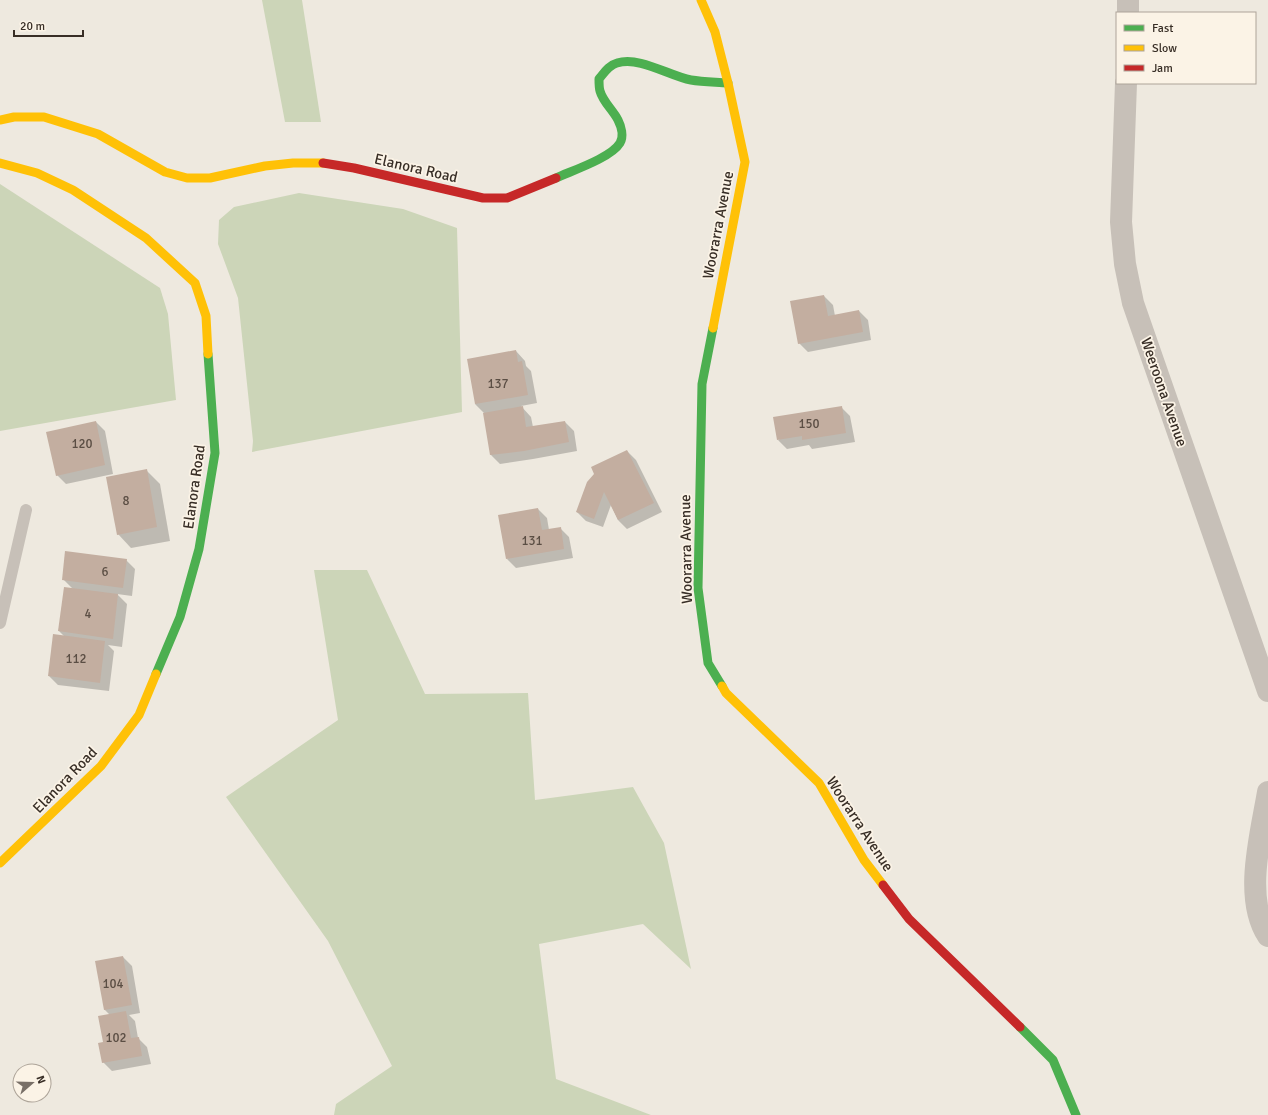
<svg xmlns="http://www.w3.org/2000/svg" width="1268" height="1115" viewBox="0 0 1268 1115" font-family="Signika,sans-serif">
  <rect width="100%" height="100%" fill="#eee9df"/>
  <g fill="#ccd5b8">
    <path d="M262,0h40l19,122h-36z"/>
    <path d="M0,184l160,104 8,26 8,86 -176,31z"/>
    <path d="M299,193l104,16 54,19 5,184 -210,40 1,-11 -15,-143 -20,-54 1,-24 15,-13z"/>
    <path d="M314,570h53l58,124 103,-1 7,107 98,-13 31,56 27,126 -48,-45 -104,20 17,135 95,36h-317l2,-11 56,-38 -64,-125 -102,-144 112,-77z"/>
  </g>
  <g fill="#0003">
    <path d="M824,296l9,9 2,11 24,-5 9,9 3,20 -63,12 -9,-9z"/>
    <path d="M516,351l9,10 1,5 5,5 6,32 -16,3 10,11 2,10 32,-5 9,9 3,20 -44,8 -33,5 -9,-9 -7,-41h1l-10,-10z"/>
    <path d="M841,407l9,9 5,26 -43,7 -3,-4 -22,4 -9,-9z"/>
    <path d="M96,422l9,9 8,43 -47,10 -9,-9z"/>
    <path d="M627,451l9,9 26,52 -35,17 -9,-9 -7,-15 -8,22 -17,-6 -9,-9 18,-38z"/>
    <path d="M146,470l14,14 10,57 -39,7 -13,-14z"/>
    <path d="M538,509l9,9 2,12 11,-2 9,9 4,21 -57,10 -9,-9z"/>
    <path d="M126,560l9,9 -3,27 -15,-2 10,10 -5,43 -14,-2 6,6 -5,40 -51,-6 -9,-9 16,-39 -6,-6 14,-42 -10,-10z"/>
    <path d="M123,957l9,9 8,47 -11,2 6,6 3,17 9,9 4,17 -39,7 -9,-9 1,-19 6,-28 -6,-6z"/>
  </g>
  <g fill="#c3aea0">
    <path d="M824,295l4,21 31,-6 4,22 -65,12 -8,-43z"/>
    <path d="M516,350l2,12 4,-1 6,34 -53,9 -8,-45z"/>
    <path d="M523,406l3,21 39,-6 4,21 -45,9 -34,4 -7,-42z"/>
    <path d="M842,406l4,27 -44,7v-4l-25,4 -4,-23z"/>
    <path d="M96,421l9,44 -49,11 -10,-44z"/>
    <path d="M627,450l27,53 -36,17 -14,-28 -10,27 -18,-7 11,-30 7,-8 -3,-7z"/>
    <path d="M147,469l10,58 -40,8 -11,-58z"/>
    <path d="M538,508l4,22 19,-3 3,22 -58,10 -8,-44z"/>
    <path d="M65,551l62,8 -4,29 -61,-8z"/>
    <path d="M64,587l54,7 -5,45 -55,-8z"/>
    <path d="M53,634l52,7 -5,42 -52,-7z"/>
    <path d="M123,956l9,49 -28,5 -9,-49z"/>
    <path d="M126,1011l5,27 8,-1 3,19 -40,7 -4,-20 5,-1 -5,-26z"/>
  </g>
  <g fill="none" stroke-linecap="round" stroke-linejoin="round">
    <path stroke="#c7c0b8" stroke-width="12" d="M0,623l26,-113"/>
    <g stroke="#c7c0b8" stroke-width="22">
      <path d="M1128,13v-13"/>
      <path d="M1126,83l-5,139 4,42 8,39 135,388"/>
      <path d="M1268,792c-7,42 -25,106 0,144"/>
    </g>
    <g stroke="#4caf50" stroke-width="9">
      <path d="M556,178c15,-7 55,-20 64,-35 4,-7 1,-17 -2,-23 -5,-10 -15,-18 -18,-29 -1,-3 -1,-8 -1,-12 5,-6 10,-14 18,-16 23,-7 52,13 74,17 12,2 25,2 37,3"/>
      <path d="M713,328l-11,56 -4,204 10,75 14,23"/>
      <path d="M156,674l24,-57 19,-68 16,-96 -7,-99"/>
      <path d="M1020,1027l33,33 23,55"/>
    </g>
    <g stroke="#ffc107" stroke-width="9">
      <path d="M701,0l14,32 13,51 17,79 -32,166"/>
      <path d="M0,120l14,-3h30l54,17 67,38 22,6h23l55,-12 28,-3h30"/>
      <path d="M0,163l37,10 36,17 73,48 49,45 11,33 2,38"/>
      <path d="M722,686l4,7 93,90 45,77 19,25"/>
      <path d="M0,863l101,-97 38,-51 17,-41"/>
    </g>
    <g stroke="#c62828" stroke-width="9">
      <path d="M323,163l31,5 129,30h24l49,-20"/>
      <path d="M883,885l26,34 111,108"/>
    </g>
  </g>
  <g text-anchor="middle" stroke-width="3.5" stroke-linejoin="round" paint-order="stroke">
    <g font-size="13" fill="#5b4e44">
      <text x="498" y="388">137</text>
      <text x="809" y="428">150</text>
      <text x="82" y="448">120</text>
      <text x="126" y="505">8</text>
      <text x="532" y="545">131</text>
      <text x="105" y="576">6</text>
      <text x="88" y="618">4</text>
      <text x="76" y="663">112</text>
      <text x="113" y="988">104</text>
      <text x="116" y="1042">102</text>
    </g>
    <g font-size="15" fill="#382e26" stroke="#fbf3e6">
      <text transform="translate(416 168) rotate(13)" y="5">Elanora Road</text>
      <text transform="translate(718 225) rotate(-79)" y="5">Woorarra Avenue</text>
      <text transform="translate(1164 392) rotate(71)" y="5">Weeroona Avenue</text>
      <text transform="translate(194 487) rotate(-82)" y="5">Elanora Road</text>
      <text transform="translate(686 549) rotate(-91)" y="5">Woorarra Avenue</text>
      <text transform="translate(65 780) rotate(-46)" y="5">Elanora Road</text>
      <text transform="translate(860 824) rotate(57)" y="5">Woorarra Avenue</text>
    </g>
  </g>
  <rect x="1116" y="12" width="140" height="72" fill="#fbf3e6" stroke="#ada499"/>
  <rect x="1124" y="25" width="20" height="6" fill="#4caf50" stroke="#ada499"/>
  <text x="1152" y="32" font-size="12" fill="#382e26">Fast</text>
  <rect x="1124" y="45" width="20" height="6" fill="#ffc107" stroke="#ada499"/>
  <text x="1152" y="52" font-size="12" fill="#382e26">Slow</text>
  <rect x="1124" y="65" width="20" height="6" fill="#c62828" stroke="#ada499"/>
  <text x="1152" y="72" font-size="12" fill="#382e26">Jam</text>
  <g transform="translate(32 1083) rotate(70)"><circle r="19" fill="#fbf3e6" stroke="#ada499"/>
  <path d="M0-3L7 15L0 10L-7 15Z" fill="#786f67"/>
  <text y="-6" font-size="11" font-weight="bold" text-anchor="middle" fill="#382e26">N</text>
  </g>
  <path d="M14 30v6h69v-6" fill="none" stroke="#382e26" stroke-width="2"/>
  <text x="20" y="30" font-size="12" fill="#382e26" stroke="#fbf3e6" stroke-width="3" paint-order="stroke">20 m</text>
</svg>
